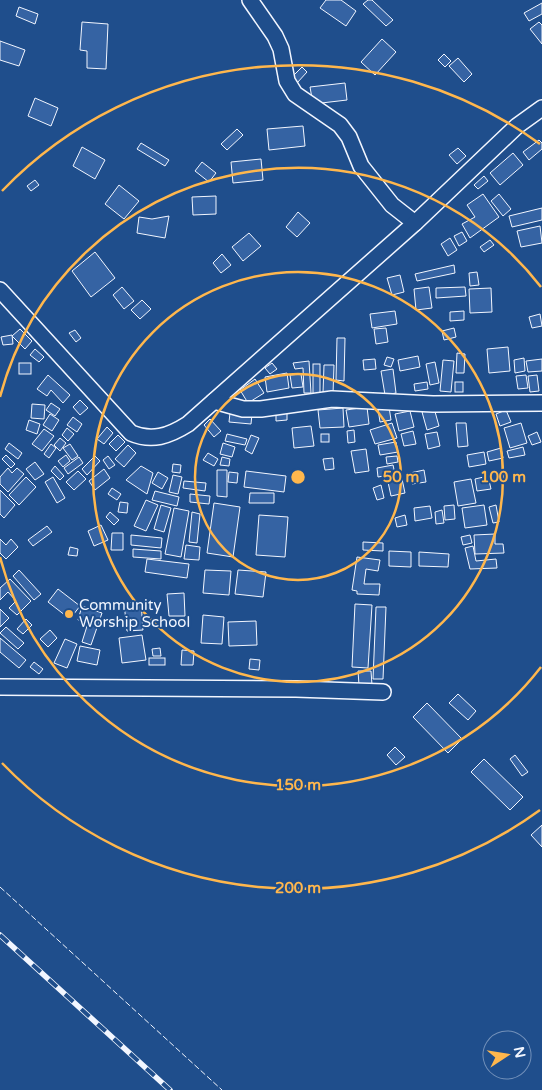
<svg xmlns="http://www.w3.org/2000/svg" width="542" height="1090" viewBox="0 0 542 1090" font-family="'Varela Round',sans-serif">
  <rect width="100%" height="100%" fill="#1f4e8c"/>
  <g fill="#3563a3" stroke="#f2f6ff">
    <path d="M326,0h15l15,11 -10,15 -26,-18z"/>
    <path d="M368,0h4l21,20 -7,6 -23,-22z"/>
    <path d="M542,3v11l-13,7 -5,-8z"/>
    <path d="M19,7l19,7 -3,10 -19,-8z"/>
    <path d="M82,22l26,2 -2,45 -19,-1v-17l-7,-1z"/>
    <path d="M539,22l3,3v19l-12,-15z"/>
    <path d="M382,39l14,13 -21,23 -14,-13z"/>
    <path d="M0,41l25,9 -6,16 -19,-6z"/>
    <path d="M444,54l7,7 -6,6 -7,-7z"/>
    <path d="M458,58l14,16 -8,8 -15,-16z"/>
    <path d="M302,67l5,5 -10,11 -6,-5z"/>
    <path d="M345,83l2,17 -34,4 -3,-17z"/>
    <path d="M35,98l23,10 -7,18 -23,-10z"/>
    <path d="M303,126l2,20 -36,4 -2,-21z"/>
    <path d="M237,129l6,6 -16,15 -6,-6z"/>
    <path d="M539,140l3,3v6l-13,11 -6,-8z"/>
    <path d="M141,143l28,17 -4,6 -28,-17z"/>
    <path d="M82,147l23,13 -10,19 -22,-13z"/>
    <path d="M458,148l8,8 -9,8 -8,-9z"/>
    <path d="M513,153l10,12 -23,20 -10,-12z"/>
    <path d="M261,159l2,21 -30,3 -2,-21z"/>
    <path d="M202,162l14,11 -7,9 -14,-11z"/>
    <path d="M484,176l4,5 -10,8 -4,-4z"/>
    <path d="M35,180l4,5 -8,6 -4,-5z"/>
    <path d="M119,185l20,16 -15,18 -19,-15z"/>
    <path d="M483,194l16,23 -29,21 -8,-14 13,-7 -8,-12z"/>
    <path d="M499,194l12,15 -8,7 -12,-15z"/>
    <path d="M216,196v18l-23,1 -1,-18z"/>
    <path d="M542,208v12l-30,7 -3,-11z"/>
    <path d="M298,212l12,11 -13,14 -11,-10z"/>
    <path d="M169,216l-4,22 -28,-5 2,-16 13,2z"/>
    <path d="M540,226l2,17 -21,4 -4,-16z"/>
    <path d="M462,232l5,9 -8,5 -5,-10z"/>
    <path d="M249,233l12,13 -18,15 -11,-14z"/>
    <path d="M450,238l7,12 -9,6 -7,-12z"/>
    <path d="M490,240l4,5 -10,7 -4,-5z"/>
    <path d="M95,252l20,26 -24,19 -19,-26z"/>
    <path d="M222,254l9,11 -10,8 -8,-10z"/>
    <path d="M454,265l1,8 -38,8 -2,-7z"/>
    <path d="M477,272l2,13 -9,1 -1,-13z"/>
    <path d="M400,275l4,17 -12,3 -5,-17z"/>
    <path d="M122,287l12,14 -10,8 -11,-14z"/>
    <path d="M429,287l3,21 -16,2 -2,-21z"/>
    <path d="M465,287l1,9 -30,2v-10z"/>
    <path d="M491,288l1,24 -22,1 -1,-24z"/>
    <path d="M142,300l9,9 -11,10 -9,-9z"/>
    <path d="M395,311l2,13 -25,4 -2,-14z"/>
    <path d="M464,311v9l-14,1v-9z"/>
    <path d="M540,314l2,12 -10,2 -3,-11z"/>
    <path d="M386,328l2,14 -12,2 -2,-15z"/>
    <path d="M454,328l2,9 -12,3 -2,-9z"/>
    <path d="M20,329l12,12 -7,8 -13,-13z"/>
    <path d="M75,330l6,8 -5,4 -7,-9z"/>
    <path d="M12,335l1,9 -10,1 -2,-8z"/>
    <path d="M337,338h8l-1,43 -8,-1z"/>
    <path d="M508,347l2,24 -21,2 -2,-24z"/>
    <path d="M35,349l9,8 -5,5 -9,-7z"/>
    <path d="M457,353l8,1 -1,19h-8z"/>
    <path d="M418,356l2,11 -20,4 -2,-11z"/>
    <path d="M387,357l7,2 -3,8 -7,-2z"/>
    <path d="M524,358l1,13 -10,2 -1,-13z"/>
    <path d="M375,359l1,10 -12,1 -1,-10z"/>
    <path d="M542,359v12l-14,1 -2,-11z"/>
    <path d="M443,360l11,1 -3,31 -11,-1z"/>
    <path d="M309,361l2,32h-7l-1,-25 -8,1 -2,-6z"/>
    <path d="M435,362l4,21 -9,2 -4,-21z"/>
    <rect x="19" y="363" width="12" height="11"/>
    <path d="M272,363l5,6 -7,5 -5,-6z"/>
    <rect x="313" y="364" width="7" height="31"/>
    <path d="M324,365h10l-1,29 -10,-1z"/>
    <path d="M393,369l3,24 -11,2 -4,-24z"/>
    <path d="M287,373l2,15 -22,4 -2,-15z"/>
    <path d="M301,374l2,13 -11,1 -2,-13z"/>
    <path d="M48,375l22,20 -7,8 -12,-13 -4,6 -10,-7z"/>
    <path d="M526,375l2,13 -10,1 -2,-13z"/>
    <path d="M537,375l2,16 -9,1 -2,-16z"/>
    <path d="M255,379l9,14 -16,10 -8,-13z"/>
    <path d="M427,382l1,7 -13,2 -1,-7z"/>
    <rect x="455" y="382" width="8" height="10"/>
    <path d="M80,400l8,8 -8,7 -7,-8z"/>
    <path d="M51,403l9,6 -5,7 -9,-6z"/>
    <path d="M32,404l13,1 -1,14 -13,-1z"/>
    <path d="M367,407l2,17 -20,3 -3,-17z"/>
    <path d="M389,407l2,13 -11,2 -2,-13z"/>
    <path d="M343,408l1,19 -24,1 -2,-18z"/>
    <path d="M434,408l5,18 -12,4 -5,-18z"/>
    <path d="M287,409v11l-11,1v-11z"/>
    <path d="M506,410l5,12 -11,4 -4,-12z"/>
    <path d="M410,411l4,16 -15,4 -4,-17z"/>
    <path d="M230,413l22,1 -1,10 -22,-2z"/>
    <path d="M50,414l9,6 -7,11 -9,-6z"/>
    <path d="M73,417l9,7 -5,8 -10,-7z"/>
    <path d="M210,419l11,12 -7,6 -10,-12z"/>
    <path d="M29,420l11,4 -3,10 -11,-4z"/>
    <path d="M392,423l5,15 -22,6 -5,-14z"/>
    <path d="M456,423h10l2,23 -10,1z"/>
    <path d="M521,423l6,20 -17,5 -6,-20z"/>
    <path d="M311,426l3,20 -20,2 -2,-20z"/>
    <path d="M107,427l6,6 -9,11 -7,-5z"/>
    <path d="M67,428l7,6 -6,7 -6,-6z"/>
    <path d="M44,429l10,7 -12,15 -10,-7z"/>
    <path d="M354,430l1,12 -7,1 -1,-12z"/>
    <path d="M413,431l3,13 -12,2 -3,-12z"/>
    <path d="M437,432l3,14 -12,3 -3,-15z"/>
    <path d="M537,432l4,10 -9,3 -4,-9z"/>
    <path d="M227,434l20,5 -2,6 -20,-4z"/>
    <rect x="321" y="434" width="8" height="8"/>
    <path d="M118,435l7,7 -9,9 -7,-7z"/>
    <path d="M251,435l8,3 -7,16 -7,-4z"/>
    <path d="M60,438l6,5 -6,8 -6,-6z"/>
    <path d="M396,442l2,10 -18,3 -2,-10z"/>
    <path d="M9,443l13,10 -4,6 -13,-10z"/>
    <path d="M223,443l12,4 -3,10 -12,-3z"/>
    <path d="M51,444l5,4 -7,10 -5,-4z"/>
    <path d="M70,444l8,12 -6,4 -9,-12z"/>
    <path d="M128,445l8,8 -12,14 -9,-8z"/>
    <path d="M523,447l2,8 -16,3 -2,-7z"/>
    <path d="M501,448l2,10 -14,3 -2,-9z"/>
    <path d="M366,449l3,22 -14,2 -4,-22z"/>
    <path d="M484,452l2,12 -17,3 -2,-12z"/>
    <path d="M208,453l10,6 -4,7 -11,-6z"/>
    <path d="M6,455l9,9 -4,4 -9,-9z"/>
    <path d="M66,455l4,6 -7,6 -5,-6z"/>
    <path d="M95,456l5,5 -13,14 -5,-6z"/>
    <path d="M108,456l7,9 -6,4 -6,-9z"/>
    <path d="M397,456l1,6 -11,2 -1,-7z"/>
    <path d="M79,457l4,6 -15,11 -4,-6z"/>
    <path d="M222,457l8,2 -1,7 -9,-1z"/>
    <path d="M333,458l1,11 -9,1 -2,-11z"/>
    <path d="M35,462l9,12 -9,6 -9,-11z"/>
    <path d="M173,464l8,1 -1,8 -8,-1z"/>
    <path d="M393,465l2,9 -17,3 -1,-9z"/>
    <path d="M55,466l9,10 -4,4 -9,-9z"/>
    <path d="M141,466l12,7 -6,21 -21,-14z"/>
    <path d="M8,468l4,5 5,-5 7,6 -16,18 -8,-8v-7z"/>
    <path d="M104,469l6,9 -15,12 -6,-9z"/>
    <path d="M217,470h10v27l-10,-1z"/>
    <path d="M424,470l2,12 -14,2 -2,-11z"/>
    <path d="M78,471l8,8 -12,11 -8,-8z"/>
    <path d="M246,471l40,5 -2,16 -40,-5z"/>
    <path d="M158,472l10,6 -6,11 -10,-6z"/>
    <path d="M229,472l9,1 -1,10 -9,-1z"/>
    <path d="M173,475l9,2 -4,17 -9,-2z"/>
    <path d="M488,476l3,13 -14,2 -2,-12z"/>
    <path d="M26,477l10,10 -17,18 -10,-10z"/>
    <path d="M53,477l12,21 -8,5 -12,-21z"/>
    <path d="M402,479l3,14 -14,3 -3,-14z"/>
    <path d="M471,479l5,24 -18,3 -4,-24z"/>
    <path d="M184,481l22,2 -1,8 -22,-3z"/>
    <path d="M381,485l3,13 -7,2 -4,-12z"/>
    <path d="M112,488l9,6 -4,6 -9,-6z"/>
    <path d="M0,490l15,15 -11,13 -4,-4z"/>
    <path d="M155,491l24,6 -2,9 -25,-6z"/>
    <path d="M250,493h24v10h-25z"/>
    <path d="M190,494l20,2 -1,8 -19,-2z"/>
    <path d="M146,500l12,5 -12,26 -12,-5z"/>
    <path d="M120,502l8,1 -1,10 -9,-1z"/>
    <path d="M214,503l26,4 -7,50 -26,-4z"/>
    <path d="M161,505l10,3 -7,24 -10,-3z"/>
    <path d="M454,505l1,14 -10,1 -1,-14z"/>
    <path d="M484,505l3,20 -22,3 -3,-20z"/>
    <path d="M496,505l3,17 -6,1 -4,-16z"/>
    <path d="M430,506l2,12 -17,3 -1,-13z"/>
    <path d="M174,508l15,3 -8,46 -16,-3z"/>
    <path d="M442,510l2,13 -8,1 -1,-12z"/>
    <path d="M110,512l9,8 -5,5 -8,-8z"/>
    <path d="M192,512l8,2 -3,29 -8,-1z"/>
    <path d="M259,515l29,2 -3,40 -29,-2z"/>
    <path d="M405,515l2,10 -10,2 -2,-9z"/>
    <path d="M101,525l7,15 -14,6 -6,-15z"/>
    <path d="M47,526l5,6 -19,14 -5,-6z"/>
    <path d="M112,533h11v17h-12z"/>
    <path d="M495,534v10h8l1,9 -29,1 -1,-19z"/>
    <path d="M131,535l31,3 -1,10 -30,-3z"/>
    <path d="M470,535l2,8 -9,2 -2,-8z"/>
    <path d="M0,539l6,6 5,-6 7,8 -12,12 -6,-6z"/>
    <path d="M363,542l20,1v8l-20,-1z"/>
    <path d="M186,545l14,2 -1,13 -15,-1z"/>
    <path d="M473,546l3,15 20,-2 1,9 -27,1 -5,-21z"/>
    <path d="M70,547l8,2 -1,7 -9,-1z"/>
    <path d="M133,549l28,2v8l-28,-2z"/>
    <path d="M389,551l22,1v15l-22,-1z"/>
    <path d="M419,552l30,2 -1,13 -29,-1z"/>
    <path d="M357,557l23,3 -2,11 -12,-2 -2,15h16l-1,11 -22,-1v-3l-5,-1z"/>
    <path d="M147,559l42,5 -2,14 -42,-6z"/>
    <path d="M19,570l22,24 -7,6 -21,-24z"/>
    <path d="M205,570l26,1 -2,24 -26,-2z"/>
    <path d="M238,570l28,2 -3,25 -28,-3z"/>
    <path d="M10,579l21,22 -14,14 -8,-7 7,-7 -8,-9 -8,8v-12z"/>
    <path d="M58,589l22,17 -10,13 -22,-17z"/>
    <path d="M184,593l1,23h-16l-2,-22z"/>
    <path d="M141,602l2,28 -16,1 -3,-28z"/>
    <path d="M355,604l17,1 -4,63 -16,-1z"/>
    <path d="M82,606l20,7 -11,32 -9,-3 6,-19 -10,-3z"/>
    <path d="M376,607h10l-3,72h-10z"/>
    <path d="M0,609l9,9 -9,9z"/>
    <path d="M203,615l21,2 -2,27 -21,-1z"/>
    <path d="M26,619l6,6 -9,9 -6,-5z"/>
    <path d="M256,621l1,24 -28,1 -1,-24z"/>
    <path d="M6,627l18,16 -6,6 -18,-16z"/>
    <path d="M50,630l7,8 -9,9 -8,-8z"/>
    <path d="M142,635l4,25 -24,3 -3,-25z"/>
    <path d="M0,638l26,22 -7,8 -19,-16z"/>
    <path d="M65,639l12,5 -10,24 -13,-5z"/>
    <path d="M80,646l20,4 -3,15 -20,-4z"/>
    <path d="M160,648l1,8h-8l-1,-7z"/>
    <path d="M182,650l12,1 -1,14h-12z"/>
    <rect x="149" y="658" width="16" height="7"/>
    <path d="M250,659l10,1 -1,10 -10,-1z"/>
    <path d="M34,662l9,7 -4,5 -9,-7z"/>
    <path d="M358,671h13l1,14h-13z"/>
    <path d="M458,694l18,17 -8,9 -19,-17z"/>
    <path d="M427,703l35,36 -14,14 -35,-36z"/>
    <path d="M395,747l10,10 -9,8 -9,-10z"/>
    <path d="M515,755l13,17 -6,4 -12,-17z"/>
    <path d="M484,759l39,38 -13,13 -39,-38z"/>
    <path d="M542,825v22l-11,-12z"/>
  </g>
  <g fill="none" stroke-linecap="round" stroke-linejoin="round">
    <defs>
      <g id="minor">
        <path d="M250,0l25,36 6,13 6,32 8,13 45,31 9,12 12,29 31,39 23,18"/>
        <path d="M0,290l131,143c21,9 38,3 57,-9l227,-201 102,-97 25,-18"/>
        <path d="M214,401l29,8h18l71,-10 101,5 109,-1"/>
        <path d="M0,687l296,2 87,3"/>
      </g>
    </defs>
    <use href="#minor" stroke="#f2f6ff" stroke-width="18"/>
    <use href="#minor" stroke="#1f4e8c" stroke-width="15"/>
    <defs>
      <path id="rail" d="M0,935l170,155"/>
    </defs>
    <use href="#rail" stroke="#f2f6ff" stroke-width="5.5"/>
    <use href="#rail" stroke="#1f4e8c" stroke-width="4" stroke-dasharray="11" stroke-linecap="butt"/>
    <path stroke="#f2f6ff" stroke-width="1" stroke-dasharray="6 2.5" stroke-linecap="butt" d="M0,887l222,203"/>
  </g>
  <g fill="none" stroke="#ffb74d" stroke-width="2.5">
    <circle cx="298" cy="477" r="103"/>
    <circle cx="298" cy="477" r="205"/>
    <path d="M541 667A308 308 0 0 1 0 557M0 397A308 308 0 0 1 541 287"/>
    <path d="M540 810A411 411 0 0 1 2 763M2 191A411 411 0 0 1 540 144"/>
  </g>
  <circle fill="#ffb74d" stroke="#1f4e8c" stroke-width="2" cx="69" cy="614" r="5"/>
  <g text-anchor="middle" stroke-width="4" stroke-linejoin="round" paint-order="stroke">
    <g font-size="15" fill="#f2f6ff" stroke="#1f4e8c" text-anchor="start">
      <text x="79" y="610">Community<tspan x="79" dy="17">Worship School</tspan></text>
    </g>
  </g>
  <circle cx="298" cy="477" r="8" fill="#ffb74d" stroke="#1f4e8c" stroke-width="2.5"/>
  <g font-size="15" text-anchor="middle" font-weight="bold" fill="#ffb74d" stroke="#1f4e8c" stroke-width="4" stroke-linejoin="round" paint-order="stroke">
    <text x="401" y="482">50 m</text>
    <text x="503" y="482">100 m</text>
    <text x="298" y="790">150 m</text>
    <text x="298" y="893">200 m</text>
  </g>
  <g transform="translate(507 1055) rotate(78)"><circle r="24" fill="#1f4e8c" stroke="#7391ba"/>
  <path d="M0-4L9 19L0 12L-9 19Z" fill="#ffb74d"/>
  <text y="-8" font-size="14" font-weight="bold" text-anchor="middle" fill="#f2f6ff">N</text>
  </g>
</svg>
